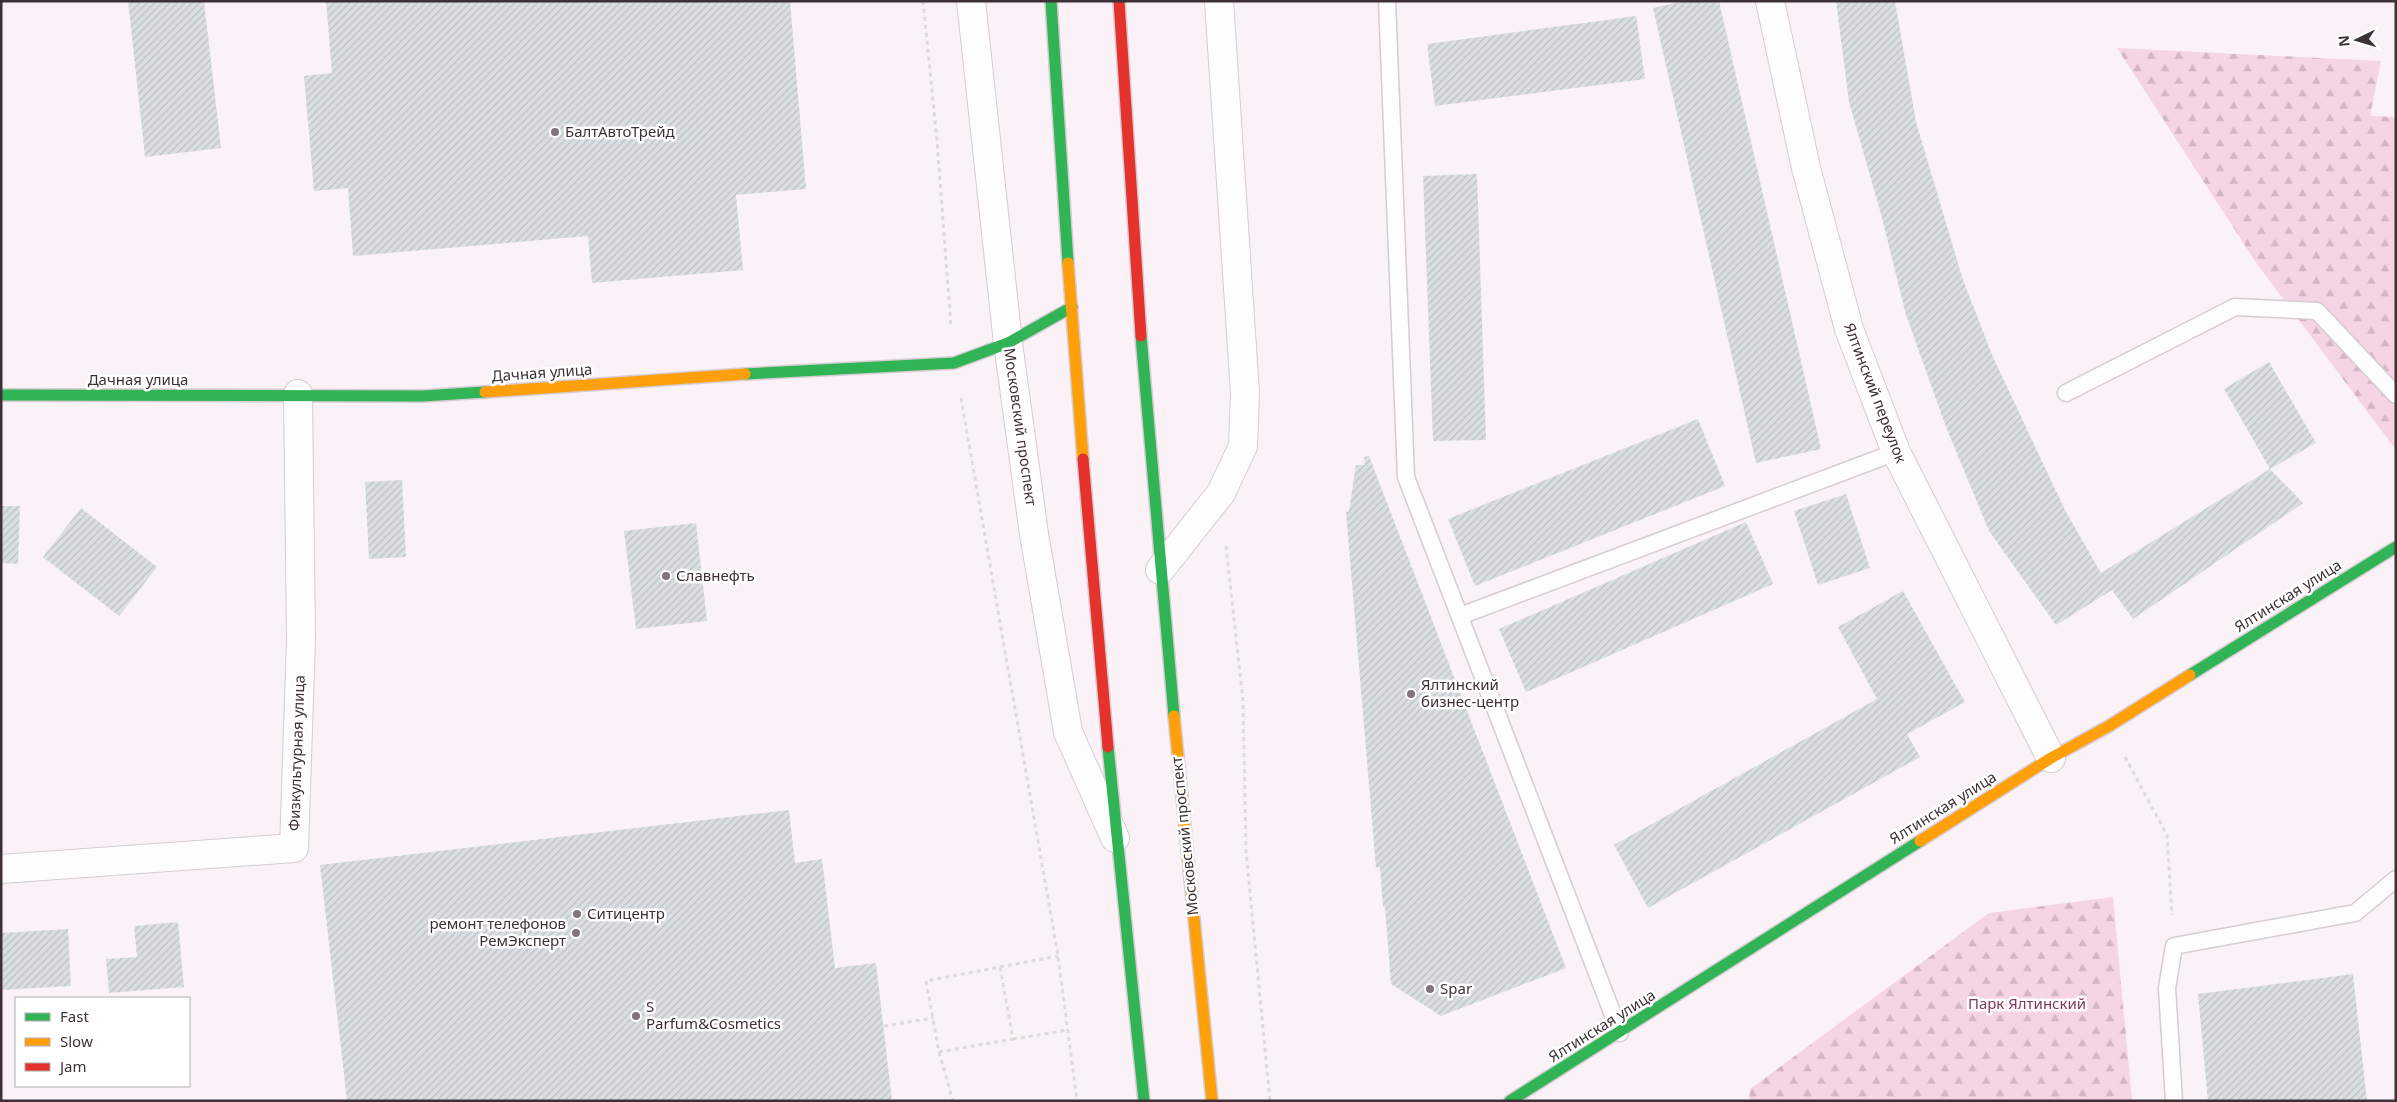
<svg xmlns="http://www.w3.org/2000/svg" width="2397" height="1102" viewBox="0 0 2397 1102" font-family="'Noto Sans',sans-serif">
  <defs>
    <pattern id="forest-firs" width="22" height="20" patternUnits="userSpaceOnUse" patternTransform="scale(1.25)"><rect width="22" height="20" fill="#f5d4e4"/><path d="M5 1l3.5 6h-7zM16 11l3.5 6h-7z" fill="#d3b6c4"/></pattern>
    <pattern id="building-hatch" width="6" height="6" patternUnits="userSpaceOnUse" patternTransform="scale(1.25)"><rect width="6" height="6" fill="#dbdfe1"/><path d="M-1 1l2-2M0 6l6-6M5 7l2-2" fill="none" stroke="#bdc0c2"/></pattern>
  </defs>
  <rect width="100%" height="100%" fill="#faf2f6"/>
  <g fill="url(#forest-firs)">
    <path d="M2117,48l264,13 -11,55 26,1v333l-139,-186z"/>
    <path d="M2113,897l19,204h-383l1,-12 239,-176z"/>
  </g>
  <g fill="url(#building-hatch)">
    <path d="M128,1h76l17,147 -76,9z"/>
    <path d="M326,1h464l16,188 -70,6 7,75 -151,13 -4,-47 -235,20 -5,-68 -34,3 -10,-115 28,-3z"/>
    <path d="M1684,1h35l102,448 -65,14 -103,-455z"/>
    <path d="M1836,1h59l21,121 47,158 30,77 72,153 36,63 169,-104 33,34 -170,116 -21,-29 -56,35 -67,-94 -43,-104 -40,-112 -25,-101 -32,-112z"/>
    <path d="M1636,16l9,63 -210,27 -8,-62z"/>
    <path d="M1477,174l9,266 -53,1 -10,-265z"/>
    <path d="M2269,362l47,81 -46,26 -46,-80z"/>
    <path d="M1698,419l27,67 -250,100 -27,-67z"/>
    <path d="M1369,456l197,512 -125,48 -50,-32 -6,-77h-2l-3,-40 -4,1 -30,-356 3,-1 7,-46h9l-1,-8z"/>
    <path d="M402,480l4,77 -37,2 -4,-77z"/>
    <path d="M1846,494l24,74 -52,17 -24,-74z"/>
    <path d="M1,506h19l-2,58 -17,-1z"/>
    <path d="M81,508l76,59 -38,49 -76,-59z"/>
    <path d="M1746,522l27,62 -247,108 -27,-63z"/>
    <path d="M696,523l11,98 -71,8 -12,-98z"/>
    <path d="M1903,591l62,111 -58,32 13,23 -272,151 -34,-63 263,-146 -39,-72z"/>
    <path d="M789,810l6,53 27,-4 13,109 41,-5 16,138h-545l-27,-236z"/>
    <path d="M178,922l6,65 -75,6 -3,-34 31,-2 -3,-31z"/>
    <path d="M68,929l3,57 -70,4v-57z"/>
    <path d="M2353,974l14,127h-159l-10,-107z"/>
  </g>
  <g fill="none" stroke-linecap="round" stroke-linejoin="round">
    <defs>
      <g id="lane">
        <path d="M1387,1l19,476 214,556"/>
        <path d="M2066,393l169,-86 82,4 79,84"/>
        <path d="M1460,616l436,-164"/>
        <path d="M2174,1101l-7,-113 7,-42 181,-33 41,-34"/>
      </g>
      <g id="street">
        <path d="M971,1l37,342 26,191 34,198 47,106"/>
        <path d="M1770,1l36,167 43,161 47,123 155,306"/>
        <path d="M1160,570l61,-77 22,-47 2,-53 -26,-392"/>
        <path d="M1,869l293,-21 7,-208 -3,-246"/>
      </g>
      <g id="fast">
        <path d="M1051,1l17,262"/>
        <path d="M1141,336l33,380"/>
        <path d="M745,374l209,-11 54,-20 64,-36"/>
        <path d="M1,395l422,1 62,-4"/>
        <path d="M2190,675l206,-128"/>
        <path d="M1108,747l36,354"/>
        <path d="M1510,1101l410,-260"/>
      </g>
      <g id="slow">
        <path d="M1068,263l15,196"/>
        <path d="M485,392l260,-18"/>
        <path d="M1174,716l38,385"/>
        <path d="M1920,841l131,-83 58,-32 81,-51"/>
      </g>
      <g id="jam">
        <path d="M1119,1l22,335"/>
        <path d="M1083,459l25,288"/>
      </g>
    </defs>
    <use href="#lane" stroke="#d6ccd1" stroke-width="19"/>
    <use href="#street" stroke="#d6ccd1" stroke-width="30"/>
    <use href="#fast" stroke="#d6ccd1" stroke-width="14"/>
    <use href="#slow" stroke="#d6ccd1" stroke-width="14"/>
    <use href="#jam" stroke="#d6ccd1" stroke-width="14"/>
    <g stroke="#dddadc" stroke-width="3" stroke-dasharray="4 4" stroke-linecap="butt">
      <path d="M923,1l14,140 14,185"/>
      <path d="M961,398l97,558 19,145"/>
      <path d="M1226,546l17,155 3,150 24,250"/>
      <path d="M2125,757l42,78 5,80"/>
      <path d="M1000,967l58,-11"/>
      <path d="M884,1026l49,-8"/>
      <path d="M1013,1039l55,-9"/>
      <path d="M939,1052l74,-13 -13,-72 -74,14 13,71 14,49"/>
    </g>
    <use href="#lane" stroke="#fefdfe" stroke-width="16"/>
    <use href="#street" stroke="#fefdfe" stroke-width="28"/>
    <use href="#fast" stroke="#30b455" stroke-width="11"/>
    <use href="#slow" stroke="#ff9f0a" stroke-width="11"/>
    <use href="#jam" stroke="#e5322d" stroke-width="11"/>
  </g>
  <g fill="#7f7479" stroke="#fff" stroke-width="2">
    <circle cx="555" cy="132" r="5"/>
    <circle cx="666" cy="576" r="5"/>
    <circle cx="1411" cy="694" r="5"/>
    <circle cx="577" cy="914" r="5"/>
    <circle cx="576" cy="933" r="5"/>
    <circle cx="1430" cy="989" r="5"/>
    <circle cx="636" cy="1016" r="5"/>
  </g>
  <g text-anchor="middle" stroke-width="5" stroke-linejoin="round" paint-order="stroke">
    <g font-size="15" fill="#3d3036" stroke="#fff" text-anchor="start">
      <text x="565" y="137">БалтАвтоТрейд</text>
      <text x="676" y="581">Славнефть</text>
      <text x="1421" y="690">Ялтинский<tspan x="1421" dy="17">бизнес-центр</tspan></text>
      <text x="587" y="919">Ситицентр</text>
      <text x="566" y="929" text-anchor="end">ремонт телефонов<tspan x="566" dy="17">РемЭксперт</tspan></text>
      <text x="1440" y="994">Spar</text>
      <text x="646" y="1012">S<tspan x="646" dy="17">Parfum&amp;Cosmetics</tspan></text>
    </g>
    <g font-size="15" fill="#3d3036" stroke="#fff">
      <text transform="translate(542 373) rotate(-4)" y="5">Дачная улица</text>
      <text x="138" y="385">Дачная улица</text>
      <text transform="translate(1875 393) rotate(69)" y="5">Ялтинский переулок</text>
      <text transform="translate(1020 427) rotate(82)" y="5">Московский проспект</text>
      <text transform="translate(2288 596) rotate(-32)" y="5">Ялтинская улица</text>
      <text transform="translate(297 753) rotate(-88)" y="5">Физкультурная улица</text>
      <text transform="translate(1943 808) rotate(-32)" y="5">Ялтинская улица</text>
      <text transform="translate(1185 836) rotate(-96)" y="5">Московский проспект</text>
      <text transform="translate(1602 1026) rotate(-32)" y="5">Ялтинская улица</text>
    </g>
    <g font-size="15" fill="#833862" stroke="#fff">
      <text x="2027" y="1009">Парк Ялтинский</text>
    </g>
  </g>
  <rect width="2397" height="1102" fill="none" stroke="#3d3036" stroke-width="5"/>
  <rect x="15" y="997" width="175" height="90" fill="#ffffff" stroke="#b1acaf"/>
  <rect x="25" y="1013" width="25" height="8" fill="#30b455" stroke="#b1acaf"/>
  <text x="60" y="1022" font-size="15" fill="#3d3036">Fast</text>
  <rect x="25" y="1038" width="25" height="8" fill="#ff9f0a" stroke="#b1acaf"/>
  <text x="60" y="1047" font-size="15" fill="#3d3036">Slow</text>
  <rect x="25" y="1063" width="25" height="8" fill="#e5322d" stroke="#b1acaf"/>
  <text x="60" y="1072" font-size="15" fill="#3d3036">Jam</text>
  <g transform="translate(2357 40) rotate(265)" stroke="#ffffff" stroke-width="4" paint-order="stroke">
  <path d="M0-4L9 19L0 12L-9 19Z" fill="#3d3036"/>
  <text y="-8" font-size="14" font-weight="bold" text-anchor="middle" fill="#3d3036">N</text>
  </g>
</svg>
